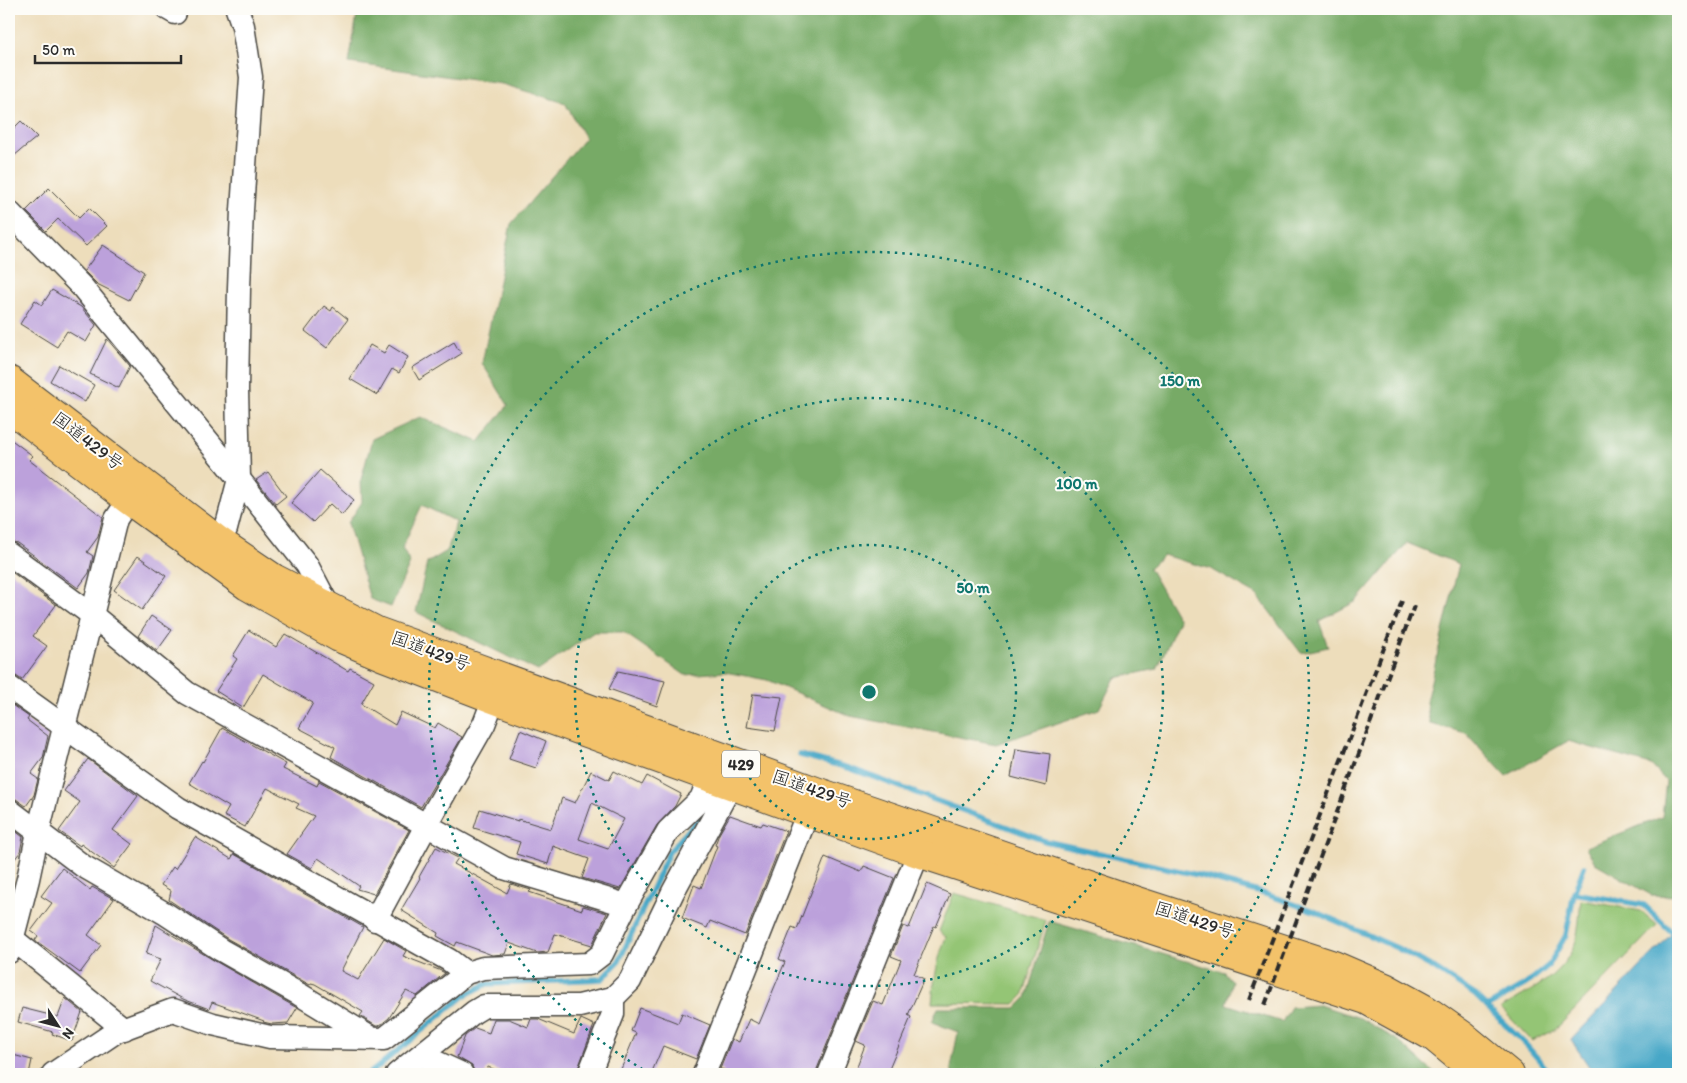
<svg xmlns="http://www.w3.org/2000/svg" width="1687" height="1083" viewBox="0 0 1687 1083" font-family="Itim,'Klee One',sans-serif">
  <rect width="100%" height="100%" fill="#fdfcf7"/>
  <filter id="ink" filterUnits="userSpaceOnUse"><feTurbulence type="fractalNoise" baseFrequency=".02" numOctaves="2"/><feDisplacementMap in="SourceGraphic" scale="10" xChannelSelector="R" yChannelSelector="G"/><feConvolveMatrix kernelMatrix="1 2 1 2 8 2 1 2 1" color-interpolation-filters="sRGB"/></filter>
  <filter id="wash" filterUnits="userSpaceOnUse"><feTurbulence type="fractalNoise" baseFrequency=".0096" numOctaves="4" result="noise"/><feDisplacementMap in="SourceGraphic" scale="20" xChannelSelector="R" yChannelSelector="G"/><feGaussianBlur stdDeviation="1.12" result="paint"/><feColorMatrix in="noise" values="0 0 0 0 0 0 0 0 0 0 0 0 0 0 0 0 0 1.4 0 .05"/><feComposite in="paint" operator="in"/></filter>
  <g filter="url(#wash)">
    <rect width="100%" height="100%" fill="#edddbb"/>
    <g fill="#94c575" stroke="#607850">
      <path d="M954,893l92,27 -23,76 -8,8 -83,-1c2,-23 5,-44 14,-66l-7,-6z"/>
      <path d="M1581,900l60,11 16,14 -102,105 -23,11 -31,-33c28,-17 59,-30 73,-62 5,-11 5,-32 7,-46z"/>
    </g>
    <g fill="#7a6" stroke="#516a48">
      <path d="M358,9h1320v887l-27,-1 -56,-32 -9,-16 76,-30 4,-36 -15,-16 -83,-24 -62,35 -40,-43 -36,-9 -4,-22 33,-138 -52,-21 -50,58 -38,20 9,26 -27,6 -44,-58 -46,-26 -48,-14 -14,13 30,52 -22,49 -42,9 -16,31 -103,35 -146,-28 -83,-36 -42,-8 -40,3 -62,-43h-29l-56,39 -122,-59 11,-49 20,-12 9,-29 -34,-17 -20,43 8,15 -19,44 -21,-8 -22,-76 14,-21 -1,-22 11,-41 48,-22 59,25 29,-37 -26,-42 29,-139 74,-86 -20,-35 -63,-19 -153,-21z"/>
      <path d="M1049,921l175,51 8,10 -6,22 56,18 9,-15 28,-2 41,13 37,22 38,34h-482l-2,-6 7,-36 -26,-10 6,-14h78l10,-10z"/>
    </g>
    <g fill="#47a7c7" stroke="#396979">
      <path d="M1675,930l3,1v143h-84l-23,-34z"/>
      <path d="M148,1066l58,8h-93v-2z"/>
    </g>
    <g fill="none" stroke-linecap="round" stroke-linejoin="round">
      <g stroke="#47a7c7" stroke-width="5.5">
        <path d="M800,755l49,13 196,73 153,34 67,19 49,17 83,37 35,19 43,28 52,51 24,28"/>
        <path d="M1574,893l10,-26"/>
        <path d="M1487,1007l39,-23 23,-19 17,-30 8,-42 70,12 34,33"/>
        <path d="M369,1074l96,-79 22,-11 115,-5 17,-18 50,-109 32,-36"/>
      </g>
    </g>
    <g id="blocks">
      <g fill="#bca1db" fill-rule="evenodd">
        <path d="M21,121l16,16 -28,23v-27z"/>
        <path d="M49,188l30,30 10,-10 18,18 -21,20 -28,-27 -12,12 -20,-20z"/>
        <path d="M103,245l41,27 -15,28 -32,-16 -13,-13z"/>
        <path d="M52,290l29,17 15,18 -10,17 -19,-11 -10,16 -37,-23 15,-24 7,5z"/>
        <path d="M324,306l7,5 2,-4 15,12 -21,29 -22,-17z"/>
        <path d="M107,339l23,27 -11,22 -29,-14z"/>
        <path d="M454,342l7,12 -42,26 -7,-12z"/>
        <path d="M370,345l14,8 5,-8 19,12 -9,16 -7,-4 -15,26 -27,-16z"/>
        <path d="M59,365l35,20 -9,17 -35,-21z"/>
        <path d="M9,438l24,18 -4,4 74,57 -5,20 -11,15 6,4 -4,17 -11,15 -61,-45 -8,-2z"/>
        <path d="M320,470l34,30 -12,15 -12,-11 -17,18 -22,-19z"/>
        <path d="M268,472l18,24 -10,8 -20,-24z"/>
        <path d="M138,556l28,20 -24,34 -28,-20z"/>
        <path d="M9,570l47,35 -23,31 14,10 -25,34 -6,-4 -7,-2z"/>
        <path d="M151,616l21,14 -15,21 -19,-15z"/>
        <path d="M249,630l27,17 9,-13 63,37 2,-3 24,13 -13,23 34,21 6,-13 34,16 3,-5 24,14 -41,70 -90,-50 4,-10 -36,-19 14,-25 -35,-20 -15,-9 -20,34 -27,-17 21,-32 -4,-3z"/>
        <path d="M618,671l47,10 -8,25 -48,-17z"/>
        <path d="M753,694l29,3 -7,34 -28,-4z"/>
        <path d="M9,703l20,14 -2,3 21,16 -5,22 -12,16 7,5 -4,16 -8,11 -10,-7 -7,-2z"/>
        <path d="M222,728l64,36 -3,5 34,17 2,-5 90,49 -35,64 -17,-5 2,-3 -41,-28 -6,10 -25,-14 27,-38 -18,-8 3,-4 -32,-16 -22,39 -21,-11 5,-9 -40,-24 13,-22 1,1z"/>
        <path d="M520,730l26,11 -10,27 -27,-9z"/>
        <path d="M1016,749l34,5 -4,32 -35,-9z"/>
        <path d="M88,759l50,37 -25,34 19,14 -18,24 -33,-24 -1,2 -21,-15 21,-29 -16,-11z"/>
        <path d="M591,771l18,9 5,-9 28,14 5,-9 34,18 -6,12 -18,19 -37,64 -38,-11 7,-19 -36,-13 -5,18 -32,-10 4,-12 -46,-14 6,-19 38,12v-2l33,10 11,-31 13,5zM592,803l32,16 -16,30 -29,-10z"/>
        <path d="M730,815l31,11 2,-3 23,8 -41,104 -35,-14 -3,7 -25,-10 12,-33 7,3 16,-42 -2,-1 4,-11z"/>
        <path d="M9,826l14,11 -3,15 -11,15z"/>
        <path d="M195,837l36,22 3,-5 129,73 -22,44 17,9 26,-42 22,13 -3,5 36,14 6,3 -28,23 -11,-5 -17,27 -10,8h-3l-16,-10 3,-4 -48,-28 -4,-1 -1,2 -82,-46 -59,-39 2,-9 -10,-6 12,-18 2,2z"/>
        <path d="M436,847l22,11 -4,6 53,29 4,-9 20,6 -2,2 53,18 1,-4 24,7 -15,32 -37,-11 -7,18 -11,1 -28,-10 -4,11 -13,1 -35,-13 -2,4 -18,-10 1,-3 -37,-23 19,-32 -1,-1z"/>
        <path d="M825,857l36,15 3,-6 30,12 -77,191 -1,5h-94l2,-4 -4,-1 12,-30 7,3 10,-23 10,5 26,-62 -6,-3 13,-32 5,2z"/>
        <path d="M62,868l28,22 2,-3 22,12 -26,36 13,10 -21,28 -45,-33 3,-4 -7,-5 21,-28 -11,-7z"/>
        <path d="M927,884l23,10 -14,33 -2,-1 -20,48 10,5 -16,36 3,2 -24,57h-33l11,-29 -9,-4 17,-40 10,4 18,-45 -10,-4 12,-30 6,2z"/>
        <path d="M156,925l59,36 82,47 -9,15 -16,1 -9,-2 1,-1 -52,-19 -3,7 -26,-10 -33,-18 11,-22 -15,-5z"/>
        <path d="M65,998l17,14 -10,29 -20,-7 1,-2 -35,-10 4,-14 36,9z"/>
        <path d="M640,1008l38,15 4,-10 28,12 -14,34 -33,-13 -12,28h-32l17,-41 -5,-2z"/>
        <path d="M494,1019h15l19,8 3,-8h7l36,15 7,-15 13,6 -18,49h-70l-18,-7 -3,7h-10l-3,-8 -15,-9 8,-21 10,-8 14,5z"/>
        <path d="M9,1054l23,6 -3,14h-20z"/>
      </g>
    </g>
  </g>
  <g filter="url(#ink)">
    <use href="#blocks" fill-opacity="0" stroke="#484641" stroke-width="1"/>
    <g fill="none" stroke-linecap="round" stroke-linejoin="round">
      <defs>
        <g id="minor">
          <path d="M168,9l7,4"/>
          <path d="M9,212l74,76 156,191 68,86 22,42"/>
          <path d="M9,554l83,61 95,78 317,175 122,37"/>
          <path d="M209,554l17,-25 13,-50 -2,-90 2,-101 3,-78 9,-133 -8,-51 -6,-17"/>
          <path d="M9,687l169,121 271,152 17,13"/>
          <path d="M9,810l74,56 83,48 55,36 78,44 72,44"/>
          <path d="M375,920l51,-94 58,-102 15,-39"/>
          <path d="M9,936l115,93"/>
          <path d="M9,952l19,-73 10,-47 78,-313 22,-33"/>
          <path d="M421,1055l41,19"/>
          <path d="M53,1074l64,-43 56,-21 40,14 57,13 114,2 82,-66 17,-5 106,-4 13,-10 24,-49 42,-74 33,-32 15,-37"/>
          <path d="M397,1074l77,-62 10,-6h95l34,-8 17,-17 43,-89 58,-107 7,-15"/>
          <path d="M589,1074l24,-60v-16"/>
          <path d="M704,1074l110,-277"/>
          <path d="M829,1074l95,-235"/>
        </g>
        <g id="highway">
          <path d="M9,380l209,160 56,38 103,53 439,160 318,109 200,65 51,22 42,23 37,26 46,38"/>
          <path d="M9,408l119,92 119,86 92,52 42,18 112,43 425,154 448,147 67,37 45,37"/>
        </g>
      </defs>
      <use href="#minor" stroke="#484641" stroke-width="25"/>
      <use href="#highway" stroke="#484641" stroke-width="30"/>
      <use href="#minor" stroke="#fff" stroke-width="22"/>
      <use href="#highway" stroke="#f3c26a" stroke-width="28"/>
      <g stroke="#2b2b2b" stroke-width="4" stroke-dasharray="8 4" stroke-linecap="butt">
        <path d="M1249,1000l153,-399"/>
        <path d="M1265,1005l149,-399"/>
      </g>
    </g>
  </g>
  <g fill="none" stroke="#0f766e" stroke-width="2.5" stroke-dasharray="2.5 5">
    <circle cx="869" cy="692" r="147"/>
    <circle cx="869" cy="692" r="294"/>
    <path d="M649 1073A440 440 0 1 1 1089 1073"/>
  </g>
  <g text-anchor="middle" stroke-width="4" stroke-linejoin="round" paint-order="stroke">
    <rect fill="#fdfcf7" stroke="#6a6a68" stroke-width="1" x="722" y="750.5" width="38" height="27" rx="4"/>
    <g font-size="16" font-weight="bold" fill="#2b2b2b">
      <text x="741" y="770">429</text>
    </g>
    <g font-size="18" fill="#2b2b2b" stroke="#fdfcf7">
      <text transform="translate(88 441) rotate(37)" y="6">国道429号</text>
      <text transform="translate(431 651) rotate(20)" y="6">国道429号</text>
      <text transform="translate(812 789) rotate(19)" y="6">国道429号</text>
      <text transform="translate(1195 920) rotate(18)" y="6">国道429号</text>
    </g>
  </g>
  <circle cx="869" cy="692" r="8" fill="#0f766e" stroke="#fdfcf7" stroke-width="2.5"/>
  <g font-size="15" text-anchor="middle" font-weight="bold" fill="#0f766e" stroke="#fdfcf7" stroke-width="4" stroke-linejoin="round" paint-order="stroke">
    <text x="1180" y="386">150 m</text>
    <text x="1077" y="489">100 m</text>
    <text x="973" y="593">50 m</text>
  </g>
  <rect width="1687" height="1083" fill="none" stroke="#fdfcf7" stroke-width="30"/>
  <g transform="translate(58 1026) rotate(126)" stroke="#fdfcf7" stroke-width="4" paint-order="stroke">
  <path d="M0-4L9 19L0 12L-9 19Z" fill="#2b2b2b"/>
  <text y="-8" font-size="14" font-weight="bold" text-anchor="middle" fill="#2b2b2b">N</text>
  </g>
  <path d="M35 55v8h146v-8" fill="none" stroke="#2b2b2b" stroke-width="2.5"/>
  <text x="42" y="55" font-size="15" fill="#2b2b2b" stroke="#fdfcf7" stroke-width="4" paint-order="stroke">50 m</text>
</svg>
